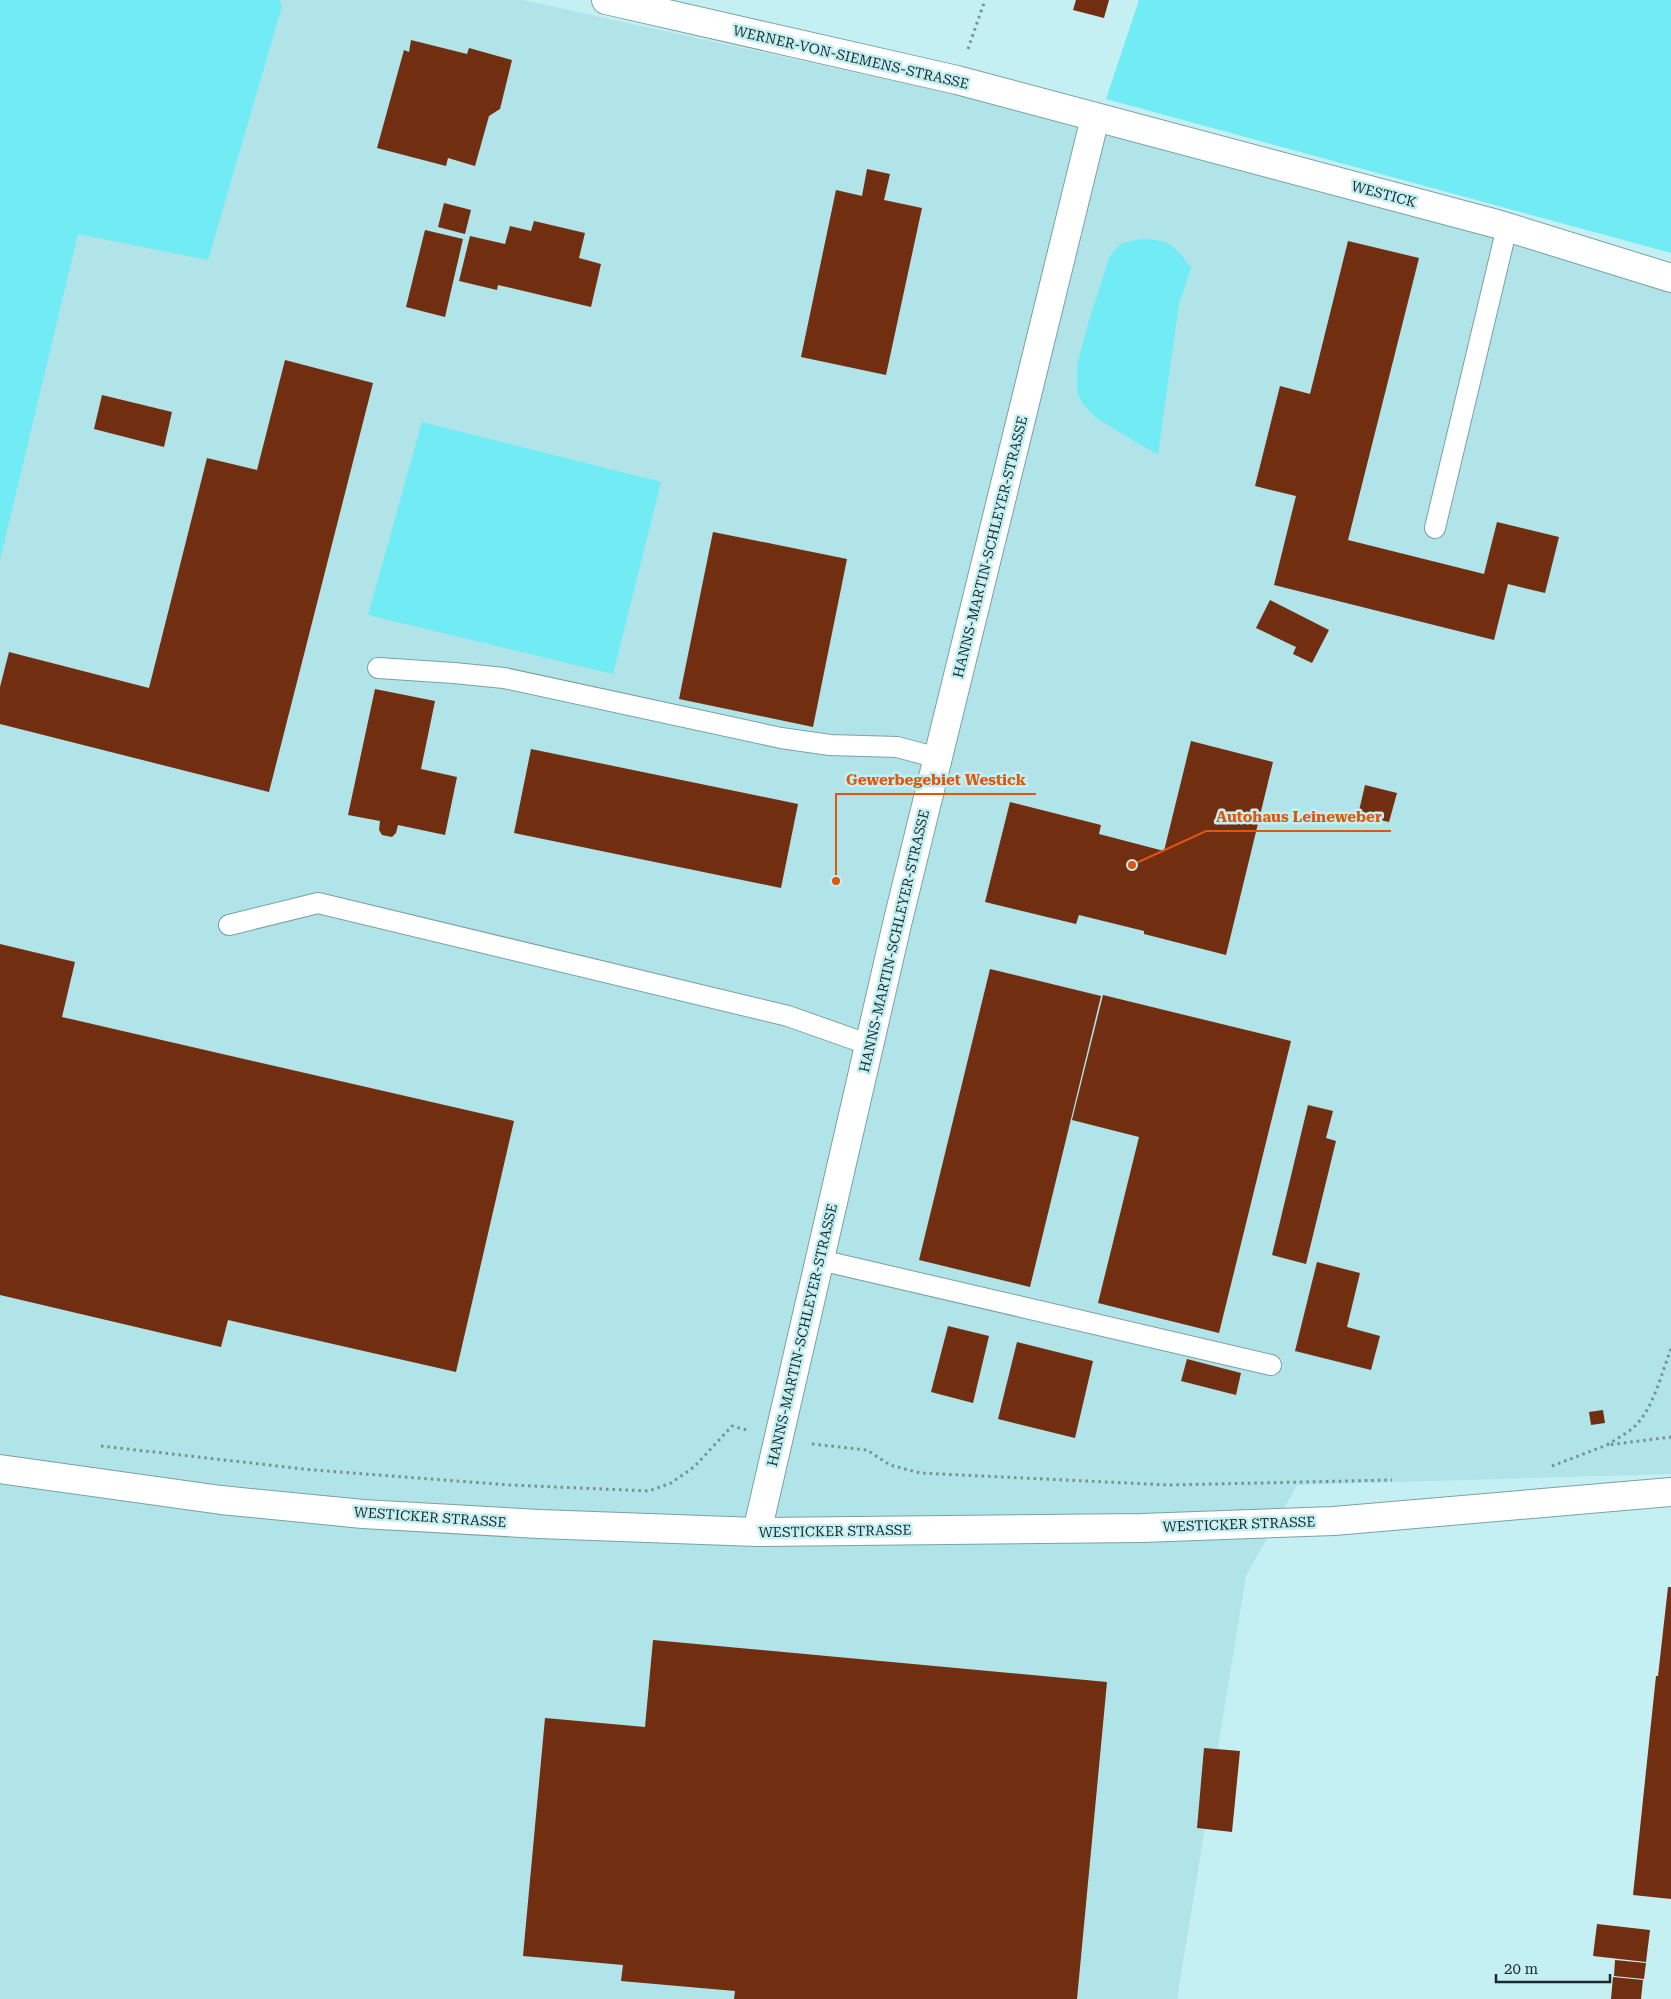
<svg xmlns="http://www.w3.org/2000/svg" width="1671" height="1999" viewBox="0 0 1671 1999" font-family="'Roboto Serif',serif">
  <rect width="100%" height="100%" fill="#c5f0f3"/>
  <path fill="#b0e4e8" d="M0,0h523l425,93 536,133 187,61v1187l-374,11 -51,91 -69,423h-1177z"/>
  <g fill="#71ecf5">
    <path d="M0,0h279l3,6 -74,254 -130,-26 -78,326z"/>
    <path d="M1139,0h532v253l-565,-154z"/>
    <path d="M1141,239c28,0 34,7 50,29l-12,36 -21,150 -19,-10 -44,-27 -13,-14 -5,-12v-26l13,-48 20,-61 12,-13z"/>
    <path d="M422,422l239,60 -48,192 -245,-59z"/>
  </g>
  <g fill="#712e11">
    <path d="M1076,0h33l-5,18 -31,-8z"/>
    <path d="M411,40l56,14 2,-6 43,12 -12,49 -11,7 -14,50 -27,-8 -2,8 -69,-18 27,-98 5,2z"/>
    <path d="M867,169l23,5 -6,26 38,8 -36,167 -85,-18 35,-167 26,6z"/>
    <path d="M444,203l27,7 -6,24 -27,-7z"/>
    <path d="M534,221l51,12 -6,25 22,6 -10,43 -93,-22 -1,5 -38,-9 11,-45 35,8 5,-18 21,5z"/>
    <path d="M425,230l38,9 -18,78 -39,-10z"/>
    <path d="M1348,241l71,17 -71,282 136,34 13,-52 62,15 -14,56 -37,-9 -14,56 -220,-55 22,-89 -41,-10 25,-100 30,8z"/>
    <path d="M285,360l88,23 -104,409 -269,-68v-37l9,-35 140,36 58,-230 50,12z"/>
    <path d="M102,395l70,17 -8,35 -70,-18z"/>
    <path d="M713,532l134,27 -34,168 -134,-28z"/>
    <path d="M1270,600l59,30 -17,33 -19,-9 3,-7 -40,-19z"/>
    <path d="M375,689l60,12 -14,68 36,8 -12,58 -47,-10 -2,8 -4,4 -10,-2 -3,-5 1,-9 -32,-6z"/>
    <path d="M1191,741l82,21 -47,193 -82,-21v-3l-65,-16 -3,9 -91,-22 25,-100 91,23 -2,9 65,17z"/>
    <path d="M531,749l267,55 -17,84 -267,-55z"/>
    <path d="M1365,785l32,8 -8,29 -31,-7z"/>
    <path d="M0,944l75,18 -13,55 452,104 -58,251 -228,-52 -7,27 -221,-52z"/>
    <path d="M990,969l111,27 -71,291 -111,-27z"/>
    <path d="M1103,995l188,46 -72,292 -121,-30 41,-166 -67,-17z"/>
    <path d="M1308,1105l25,6 -7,27 10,3 -30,123 -34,-9z"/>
    <path d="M1317,1262l43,11 -13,54 33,9 -9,34 -76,-19z"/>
    <path d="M948,1326l41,10 -16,67 -42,-11z"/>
    <path d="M1017,1342l76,19 -18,77 -77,-19z"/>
    <path d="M1187,1359l54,14 -5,22 -55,-14z"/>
    <path d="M1603,1410l2,13 -14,2 -2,-13z"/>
    <path d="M1668,1587h3v312l-38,-4 23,-219h2z"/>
    <path d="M653,1640l454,42 -30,317h-343l1,-8 -114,-10 2,-16 -100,-9 22,-238 100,9z"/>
    <path d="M1204,1748l36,3 -8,81 -35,-4z"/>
    <path d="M1597,1924l53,6 -4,32 -53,-6z"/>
    <path d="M1615,1960l31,3 -2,16 -30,-3z"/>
    <path d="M1613,1977l30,3 -2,19h-30z"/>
  </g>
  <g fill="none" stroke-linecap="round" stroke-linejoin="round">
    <defs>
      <g id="service">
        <path d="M1435,528l72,-301"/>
        <path d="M378,668l76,5 50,5 277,60 49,7 67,2 41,11"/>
        <path d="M229,925l89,-22 470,113 82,29"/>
        <path d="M820,1260l451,105"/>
      </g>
      <g id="minor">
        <path d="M606,0l351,80 540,144 174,54"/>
        <path d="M757,1532l141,-612 197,-802"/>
      </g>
      <path id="secondary" d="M0,1469l221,31 142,14 176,10 218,8 385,-4 192,-7 337,-29"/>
    </defs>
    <use href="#service" stroke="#79a2a5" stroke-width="22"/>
    <use href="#minor" stroke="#79a2a5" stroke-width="30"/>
    <use href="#secondary" stroke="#79a2a5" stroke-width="30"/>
    <g stroke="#749294" stroke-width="3" stroke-dasharray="2.5 4" stroke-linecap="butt">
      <path d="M968,49l17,-49"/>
      <path d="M1671,1349c-10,25 -17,59 -37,78 -8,7 -18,12 -27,18l64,-8"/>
      <path d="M812,1444l55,6 23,15 30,8 249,12 223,-5"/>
      <path d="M101,1446l212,24 197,15 139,6 22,-8 23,-16 38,-41 15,4"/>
      <path d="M1552,1466l55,-21"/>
    </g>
    <use href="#service" stroke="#fff" stroke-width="20"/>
    <use href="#minor" stroke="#fff" stroke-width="28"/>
    <use href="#secondary" stroke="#fff" stroke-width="28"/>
  </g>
  <g text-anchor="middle" stroke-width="5" stroke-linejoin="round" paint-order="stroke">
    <g font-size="14" fill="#1b2b2d" stroke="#c5f0f3">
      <text transform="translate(851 57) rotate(13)" y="5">WERNER-VON-SIEMENS-STRASSE</text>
      <text transform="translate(1384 194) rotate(15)" y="5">WESTICK</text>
      <text transform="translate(990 547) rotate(-76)" y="5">HANNS-MARTIN-SCHLEYER-STRASSE</text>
      <text transform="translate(894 941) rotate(-77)" y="5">HANNS-MARTIN-SCHLEYER-STRASSE</text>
      <text transform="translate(802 1335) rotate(-77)" y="5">HANNS-MARTIN-SCHLEYER-STRASSE</text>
      <text transform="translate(430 1517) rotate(4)" y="5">WESTICKER STRASSE</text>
      <text transform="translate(1239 1524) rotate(-2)" y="5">WESTICKER STRASSE</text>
      <text transform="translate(835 1531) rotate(-1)" y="5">WESTICKER STRASSE</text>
    </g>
  </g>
  <path fill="none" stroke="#de570e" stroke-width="2" d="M836 881L836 794H1036M1132 865L1206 831H1391"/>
  <g fill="#de570e" stroke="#c5f0f3" stroke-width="2">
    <circle cx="836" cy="881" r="5"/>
    <circle cx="1132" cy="865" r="5"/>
  </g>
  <g font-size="15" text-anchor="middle" font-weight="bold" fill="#de570e" stroke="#c5f0f3" stroke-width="5" stroke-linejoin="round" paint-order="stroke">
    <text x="936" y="785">Gewerbegebiet Westick</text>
    <text x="1299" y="822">Autohaus Leineweber</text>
  </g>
  <path d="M1496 1974v8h114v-8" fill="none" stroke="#1b2b2d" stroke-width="2.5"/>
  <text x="1504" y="1974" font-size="15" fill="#1b2b2d" stroke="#c5f0f3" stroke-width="4" paint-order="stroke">20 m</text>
</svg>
